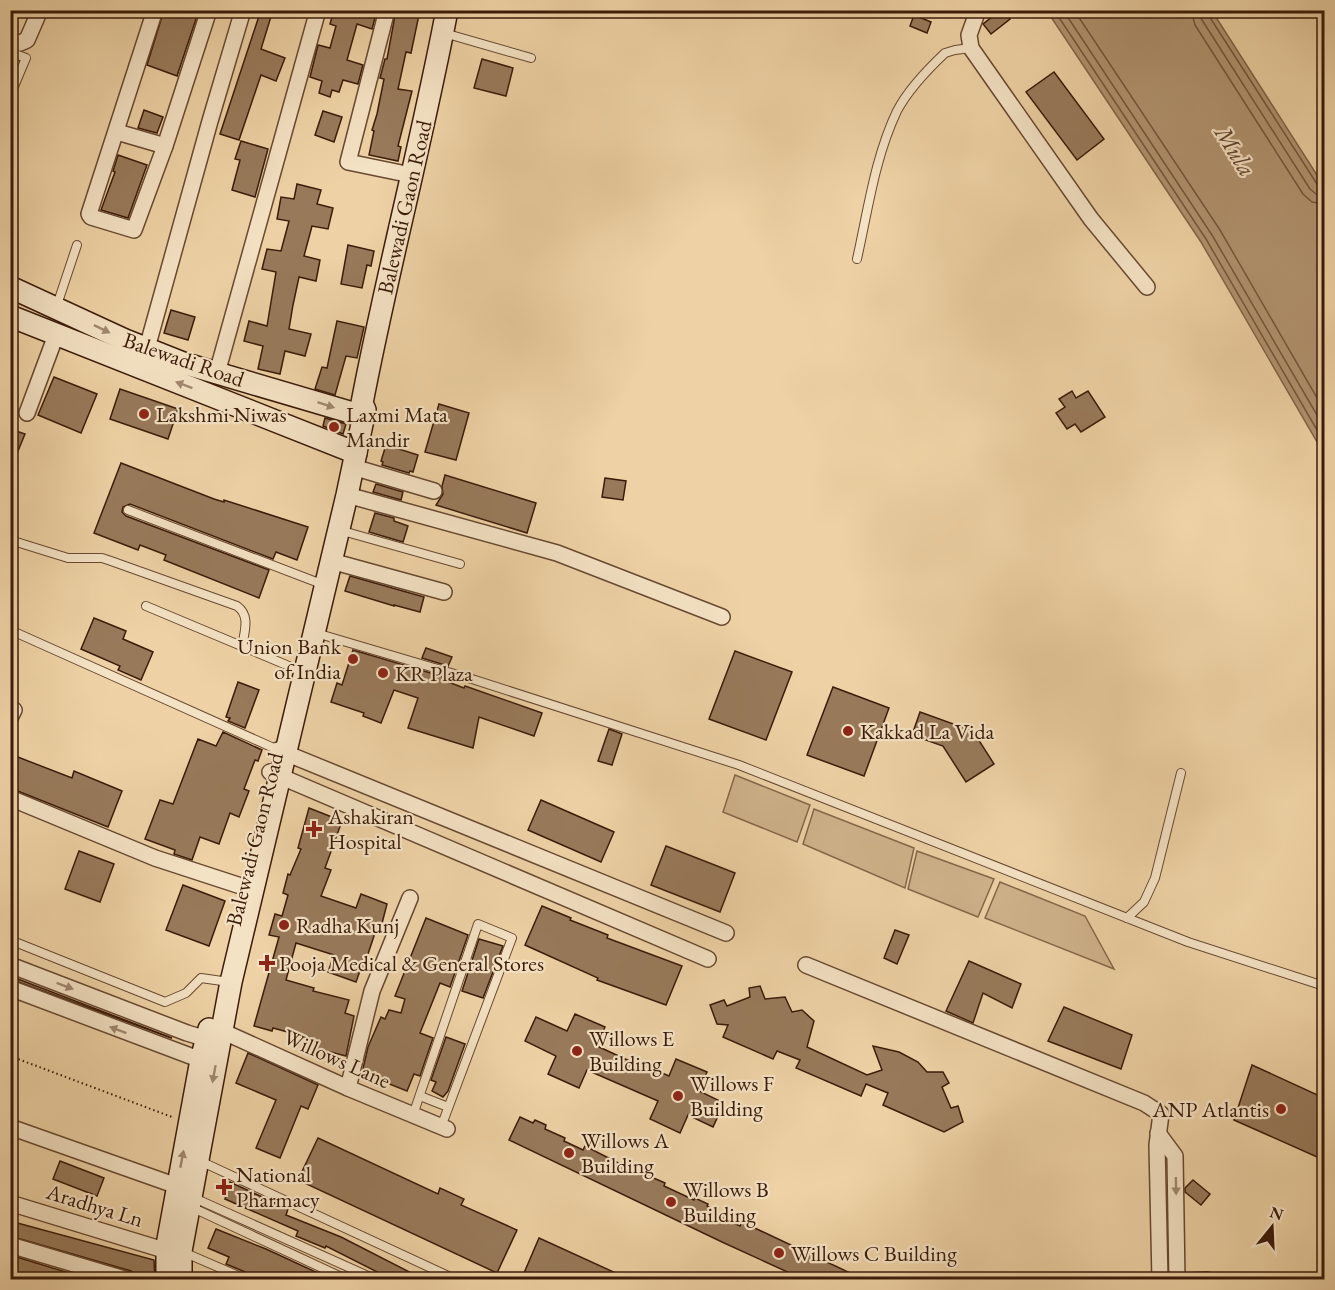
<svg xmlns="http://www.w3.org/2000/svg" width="1335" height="1290" viewBox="0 0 1335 1290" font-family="'EB Garamond',serif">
  <rect width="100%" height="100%" fill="#eed2a5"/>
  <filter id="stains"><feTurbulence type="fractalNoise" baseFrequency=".00333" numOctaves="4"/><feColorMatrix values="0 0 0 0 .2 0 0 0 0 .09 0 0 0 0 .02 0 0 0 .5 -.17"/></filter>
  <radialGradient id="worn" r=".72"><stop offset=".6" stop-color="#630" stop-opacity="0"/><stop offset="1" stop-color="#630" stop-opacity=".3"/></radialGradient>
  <g fill="#d0b38b" stroke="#86674a" stroke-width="1.5">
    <path d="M735,775l75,30 -13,37 -74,-30z"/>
    <path d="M814,809l100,39 -9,40 -102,-44z"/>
    <path d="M917,851l77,28 -16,38 -70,-28z"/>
    <path d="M1000,882l85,34 29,53 -129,-51z"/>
  </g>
  <path fill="#b19470" stroke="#826447" stroke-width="1.5" d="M1047,11h165l112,175v268l-123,-212z"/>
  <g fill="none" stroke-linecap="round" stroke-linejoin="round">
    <g stroke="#76583d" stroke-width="1.5">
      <path d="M1054,10l152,229 118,203"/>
      <path d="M1063,10l149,225 112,192"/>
      <path d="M1074,10l146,220 104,180"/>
      <path d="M1191,10l4,15 108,169 9,8 12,2"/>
      <path d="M1200,10l2,10 108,169 6,5 8,1"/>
      <path d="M1207,10l2,6 108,168 7,4"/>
    </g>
  </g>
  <g fill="#987a5b" stroke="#3b1b0a" stroke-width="1.5">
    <path d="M164,10h35l-22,66 -30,-11z"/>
    <path d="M261,10h12l-12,39 24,9 -9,23 -15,-6 -22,65 -19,-6z"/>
    <path d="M334,10h43l-5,19 -15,-5 -10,36 16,5 -5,19 -15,-4 -4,12 -7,-2 -2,7 -11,-4 3,-12 -12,-4 8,-32 12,3 6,-22 -6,-2z"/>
    <path d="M396,10h24l-9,43 -5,-1 -8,37 14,2 -14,55 3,1 -3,14 -29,-6 5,-24 -2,-1 5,-16 7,-35 -4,-1 5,-19h2z"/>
    <path d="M1001,10h2l7,9 -19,15 -8,-10z"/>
    <path d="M914,15l17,7 -4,11 -17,-7z"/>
    <path d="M482,59l31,9 -7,28 -32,-8z"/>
    <path d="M1054,72l50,67 -27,21 -51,-68z"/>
    <path d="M144,110l19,7 -6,16 -19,-5z"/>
    <path d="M323,111l19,6 -8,25 -19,-7z"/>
    <path d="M241,141l27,8 -13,48 -23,-7 8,-30 -5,-1z"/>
    <path d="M118,155l29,10 -19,53 -27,-8 14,-38 -2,-1z"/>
    <path d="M297,184l24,6 -4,14 16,4 -5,21 -16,-3 -8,30 16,4 -4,21 -17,-4 -6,28 -4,24 22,5 -6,22 -20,-5 -5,23 -22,-5 5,-23 -19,-5 5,-20 18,5 9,-54 -14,-3 5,-20 14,2 8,-30 -12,-2 4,-22 13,2z"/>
    <path d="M348,245l26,6 -3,15 -4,-1 -5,23 -21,-4z"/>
    <path d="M171,310l24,7 -7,23 -24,-7z"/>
    <path d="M337,321l27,6 -7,31 -11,-2 -11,39 -20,-6 7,-22 5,1z"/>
    <path d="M54,377l43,17 -16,39 -43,-18z"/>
    <path d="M120,389l58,20 -10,30 -58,-20z"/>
    <path d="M1072,391l4,7 12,-7 17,26 -24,15 -6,-8 -8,5 -11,-16 9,-6 -6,-8z"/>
    <path d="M439,404l30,9 -13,47 -31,-8z"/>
    <path d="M325,418l21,6 -3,10 -20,-8z"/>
    <path d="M10,429l15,5 -14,34h-1z"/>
    <path d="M386,445l32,10 -5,17 -3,-1 -1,2 -27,-8 1,-3 -2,-1z"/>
    <path d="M121,463l93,36 10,3v-2l84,27 -11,33 -21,-8 -3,7 -143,-55 -7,3 -1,5 4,4 143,54 -10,28 -95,-38 2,-5 -26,-10 -2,5 -44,-17z"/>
    <path d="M445,475l91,28 -9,30 -91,-28 7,-11 -1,-8z"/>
    <path d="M605,478l21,3 -3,19 -21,-3z"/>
    <path d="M376,484l27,8 -2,8 -28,-8z"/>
    <path d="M375,513l19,5v3l14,5 -5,16 -34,-10z"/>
    <path d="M350,576l74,21 -4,15 -26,-7v1l-49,-15z"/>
    <path d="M94,618l32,13 -3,8 30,13 -12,28 -23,-10 2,-4 -39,-17z"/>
    <path d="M426,648l26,9 -4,9 -26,-8z"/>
    <path d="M353,650l91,27 -1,3 21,8 1,-2 77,27 -8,23 -55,-19 -6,31 -65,-20 10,-30 -24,-8 -13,33 -18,-7 1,-3 -33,-11 6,-19 5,2z"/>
    <path d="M735,651l57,21 -26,68 -57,-21z"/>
    <path d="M238,682l21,8 -14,38 -17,-7 2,-3 -4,-1z"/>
    <path d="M833,687l56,21 -25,68 -57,-21z"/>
    <path d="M920,712l53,19 21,33 -28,18 -23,-36 -31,-11z"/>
    <path d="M609,729l13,5 -10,31 -14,-4z"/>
    <path d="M223,732l39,18 -4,11 -3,-1 -11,29 5,2 -10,26 -9,-4 -11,31 -19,-7 -8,23 -18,-6 1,-4 -30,-11 15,-39 13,4 25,-65 18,7z"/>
    <path d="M10,754l62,24 2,-7 48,20 -14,36 -98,-39z"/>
    <path d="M541,800l73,32 -13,30 -73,-32z"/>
    <path d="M309,808l33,13 -17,47 6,2 -10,26 35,12 5,-14 26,10 -7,27 -4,-1 -13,39 -2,-1 -5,14 -28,-10 6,-17 -38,-12 -10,37 28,8 -1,3 36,9 -4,13 9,3 -8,40 -31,-8 2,-8 -44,-12 -1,3 -18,-5 25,-89 -10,-2 6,-21 7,2 6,-21 -5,-2 5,-19 2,1 11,-26 -3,-1z"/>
    <path d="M666,846l69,27 -15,39 -69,-27z"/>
    <path d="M79,851l35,13 -14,38 -35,-13z"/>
    <path d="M183,885l42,16 -16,45 -43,-16z"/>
    <path d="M542,906l29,12 -1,2 38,15 -1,3 75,28 -16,39 -69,-25 1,-2 -73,-33z"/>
    <path d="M426,918l42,17 -18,52 -10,-4 -20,50 13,5 -13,38 -6,-2 -7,17 -45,-18 6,-26 13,-30 4,2 4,-9 12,3 4,-14 -10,-3z"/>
    <path d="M895,930l14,5 -12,29 -13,-6z"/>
    <path d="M479,939l24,7 -20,52 -21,-7z"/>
    <path d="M969,961l52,23 -9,24 -29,-15 -10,30 -27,-12z"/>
    <path d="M10,976l162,62h-1l-161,-59z"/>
    <path d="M760,986l5,13 20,-2 7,15 10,-2 12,11 -7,26 60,28 15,-5 -9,-24 26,6 19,10 9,10h16l6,11 -7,4 9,21 7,-2 5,16 -19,10 -61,-27 5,-12 -22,-9 -5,12 -65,-28 4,-8 -23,-9 -4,8 -50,-22 5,-12 -11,-1 -7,-19 14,-5 3,6 23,-9 -1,-9z"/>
    <path d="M1064,1007l68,28 -11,34 -73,-28z"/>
    <path d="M575,1014l30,13 -8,19 39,18 1,-2 32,14 7,-17 31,13 -8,19 25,12 -11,24 -25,-12 -8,18 -30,-14 8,-18 -71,-31 -8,18 -31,-14 8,-18 -31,-15 11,-24 31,14z"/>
    <path d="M446,1037l19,7 -17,47 -5,6 -11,-6 4,-9 -5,-2z"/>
    <path d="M248,1053l70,32 -10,24 -7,-3 -21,52 -24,-10 20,-48 -40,-17z"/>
    <path d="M1252,1065l72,33v62l-90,-40z"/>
    <path d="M520,1117l13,6 2,-3 11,5 -1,4 20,9 -1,3 19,9 2,-4 63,32 1,-2 16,7 -1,3 30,14 1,-2 13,6 -1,2 9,5 -2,3 26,12 2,-4 123,58h-60l-83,-38 -213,-102z"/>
    <path d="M318,1138l120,56 2,-6 24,11 -3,6 56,25 -20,43 -199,-93z"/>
    <path d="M60,1161l44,17 -7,18 -44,-17z"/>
    <path d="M1193,1180l17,14 -9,11 -16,-13v-4z"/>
    <path d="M230,1182l58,27 -2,6 55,22 84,43h-32l-67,-34 -1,2 -29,-12 2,-5 -73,-32z"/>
    <path d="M10,1221l144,39 1,20h-17l-3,-6 -4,-3 -121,-35z"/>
    <path d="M216,1229l50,20 67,31h-79l-4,-6 -24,-10 3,-7 -21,-9z"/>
    <path d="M539,1238l92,42h-110z"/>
    <path d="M10,1255l82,25h-29l-12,-4 -2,4h-7l-32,-10z"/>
  </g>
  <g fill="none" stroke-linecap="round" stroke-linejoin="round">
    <defs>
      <g id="lane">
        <path d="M444,33l87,25"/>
        <path d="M10,52l16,6 -16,38"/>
        <path d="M857,259c11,-49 18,-102 40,-148 11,-21 31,-42 48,-58l10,-3 16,-2"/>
        <path d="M57,305l20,-60"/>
        <path d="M128,510l191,73"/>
        <path d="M339,530l121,34"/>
        <path d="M10,540l58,18h34l9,3 126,45c14,10 7,26 5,42"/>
        <path d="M146,606l150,63"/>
        <path d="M10,630l266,119"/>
        <path d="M316,633l159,47 264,85 449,177 136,44"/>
        <path d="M1127,918l17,-16 11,-24 26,-105"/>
        <path d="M10,940l155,62 21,-9 15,-15 28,4"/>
        <path d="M420,1096l28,11"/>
        <path d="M413,1115l65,-191 34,14 -71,189"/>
        <path d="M200,1161l257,119"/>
        <path d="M192,1197l185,83"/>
        <path d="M191,1207l157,73"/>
        <path d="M183,1252l65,28"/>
        <path d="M1177,1278l30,-2 14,4"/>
      </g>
      <g id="street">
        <path d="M155,10l-66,204 2,3 43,13 31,-84 44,-136"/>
        <path d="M387,10l-39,152 63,13"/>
        <path d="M978,10l-9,25 2,13 120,171 56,68"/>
        <path d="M10,42l10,1 7,-3 13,-30"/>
        <path d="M117,132l48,14"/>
        <path d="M147,348l63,-227 33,-111"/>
        <path d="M217,373l101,-363"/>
        <path d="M27,413l29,-78"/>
        <path d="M353,467l81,24"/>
        <path d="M347,495l210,58 165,64"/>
        <path d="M331,561l113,31"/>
        <path d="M10,708l4,2 -4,8"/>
        <path d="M278,750l448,183"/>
        <path d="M270,772l438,187"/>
        <path d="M10,798l145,60 98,32"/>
        <path d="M10,965l177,68 20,6"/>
        <path d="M806,965l338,138 17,11 -4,31 3,135"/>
        <path d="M10,988l191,72"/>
        <path d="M215,1028l133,60 99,41"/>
        <path d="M348,1088l24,-97 38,-93"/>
        <path d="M10,1127l167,59"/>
        <path d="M1158,1133l17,23 2,124"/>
        <path d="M10,1203l157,48"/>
        <path d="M10,1245l118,35"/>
      </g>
      <g id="secondary">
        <path d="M10,287l115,53 58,23 180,53"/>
        <path d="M10,316l346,137"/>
        <path d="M167,1276v-31l34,-185 8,-31"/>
        <path d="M181,1280v-29l50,-269 116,-487 18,-85 -3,-7c25,-131 60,-261 85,-393"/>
      </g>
    </defs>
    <use href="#lane" stroke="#684931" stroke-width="10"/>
    <use href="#street" stroke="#684931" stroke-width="18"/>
    <use href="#secondary" stroke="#3b1b0a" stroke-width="24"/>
    <path stroke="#3b1b0a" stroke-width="2" stroke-dasharray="1.5 3" stroke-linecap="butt" d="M10,1056l162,61"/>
    <use href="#lane" stroke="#f4e2c4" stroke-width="8"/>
    <use href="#street" stroke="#f4e2c4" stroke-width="15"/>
    <use href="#secondary" stroke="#f4e2c4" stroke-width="21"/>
  </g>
  <defs><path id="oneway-solid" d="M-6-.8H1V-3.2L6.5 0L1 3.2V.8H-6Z" transform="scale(1.5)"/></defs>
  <g fill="#a18870">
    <use href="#oneway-solid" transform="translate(102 329) rotate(26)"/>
    <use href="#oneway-solid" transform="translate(184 385) rotate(-159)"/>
    <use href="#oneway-solid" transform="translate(326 405) rotate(18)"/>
    <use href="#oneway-solid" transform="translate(65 986) rotate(21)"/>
    <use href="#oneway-solid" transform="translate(118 1030) rotate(-159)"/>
    <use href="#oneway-solid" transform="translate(214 1074) rotate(100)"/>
    <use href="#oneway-solid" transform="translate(182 1159) rotate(-79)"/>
    <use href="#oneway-solid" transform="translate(1176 1186) rotate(89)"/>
  </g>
  <g fill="#8f2418" stroke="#f4e2c4" stroke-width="2">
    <circle cx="144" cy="414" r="6"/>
    <circle cx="334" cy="427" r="6"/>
    <circle cx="353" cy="659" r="6"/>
    <circle cx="383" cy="673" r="6"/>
    <circle cx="848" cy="731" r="6"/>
    <path d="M311 820h6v6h6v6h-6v6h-6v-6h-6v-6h6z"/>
    <circle cx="284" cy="925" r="6"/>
    <path d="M264 954h6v6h6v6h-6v6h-6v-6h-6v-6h6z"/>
    <circle cx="577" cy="1051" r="6"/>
    <circle cx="678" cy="1096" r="6"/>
    <circle cx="1281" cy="1109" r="6"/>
    <circle cx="569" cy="1153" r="6"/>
    <path d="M221 1178h6v6h6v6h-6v6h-6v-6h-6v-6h6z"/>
    <circle cx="671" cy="1202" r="6"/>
    <circle cx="779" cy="1253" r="6"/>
  </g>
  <g text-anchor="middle" stroke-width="4.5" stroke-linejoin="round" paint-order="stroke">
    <g font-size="22" fill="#3b1b0a" stroke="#f4e2c4">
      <text transform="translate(404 207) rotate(-77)" y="8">Balewadi Gaon Road</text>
      <text transform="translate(184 359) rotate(19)" y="8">Balewadi Road</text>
      <text transform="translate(254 839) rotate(-76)" y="8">Balewadi Gaon Road</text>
      <text transform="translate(337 1058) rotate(24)" y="8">Willows Lane</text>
      <text transform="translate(95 1205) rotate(17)" y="8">Aradhya Ln</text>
    </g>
    <g font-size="22" fill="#3b1b0a" stroke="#f4e2c4" text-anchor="start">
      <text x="156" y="422">Lakshmi Niwas</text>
      <text x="346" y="422">Laxmi Mata<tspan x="346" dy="25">Mandir</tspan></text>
      <text x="341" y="654" text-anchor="end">Union Bank<tspan x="341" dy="25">of India</tspan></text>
      <text x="395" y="681">KR Plaza</text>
      <text x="860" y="739">Kakkad La Vida</text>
      <text x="328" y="824">Ashakiran<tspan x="328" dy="25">Hospital</tspan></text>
      <text x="296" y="933">Radha Kunj</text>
      <text x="279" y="971">Pooja Medical &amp; General Stores</text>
      <text x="589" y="1046">Willows E<tspan x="589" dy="25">Building</tspan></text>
      <text x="690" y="1091">Willows F<tspan x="690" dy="25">Building</tspan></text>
      <text x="1269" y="1117" text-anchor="end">ANP Atlantis</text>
      <text x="581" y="1148">Willows A<tspan x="581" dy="25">Building</tspan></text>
      <text x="236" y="1182">National<tspan x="236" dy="25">Pharmacy</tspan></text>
      <text x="683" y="1197">Willows B<tspan x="683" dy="25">Building</tspan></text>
      <text x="791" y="1261">Willows C Building</text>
    </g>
    <g font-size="24" font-style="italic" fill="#64452e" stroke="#f4e2c4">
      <text transform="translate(1235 151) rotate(58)" y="8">Mula</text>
    </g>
  </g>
  <rect width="1335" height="1290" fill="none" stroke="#eed2a5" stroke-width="36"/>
  <rect x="12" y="12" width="1311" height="1266" fill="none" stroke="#3b1b0a" stroke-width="3"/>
  <rect x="18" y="18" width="1299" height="1254" fill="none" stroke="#3b1b0a" stroke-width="1.5"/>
  <g transform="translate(1272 1227) rotate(18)" stroke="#f4e2c4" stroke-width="4.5" paint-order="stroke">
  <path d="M0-4.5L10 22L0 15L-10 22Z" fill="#3b1b0a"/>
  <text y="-9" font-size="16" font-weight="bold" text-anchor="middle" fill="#3b1b0a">N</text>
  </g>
  <rect width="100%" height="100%" filter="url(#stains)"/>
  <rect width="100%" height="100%" fill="url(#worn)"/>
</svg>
